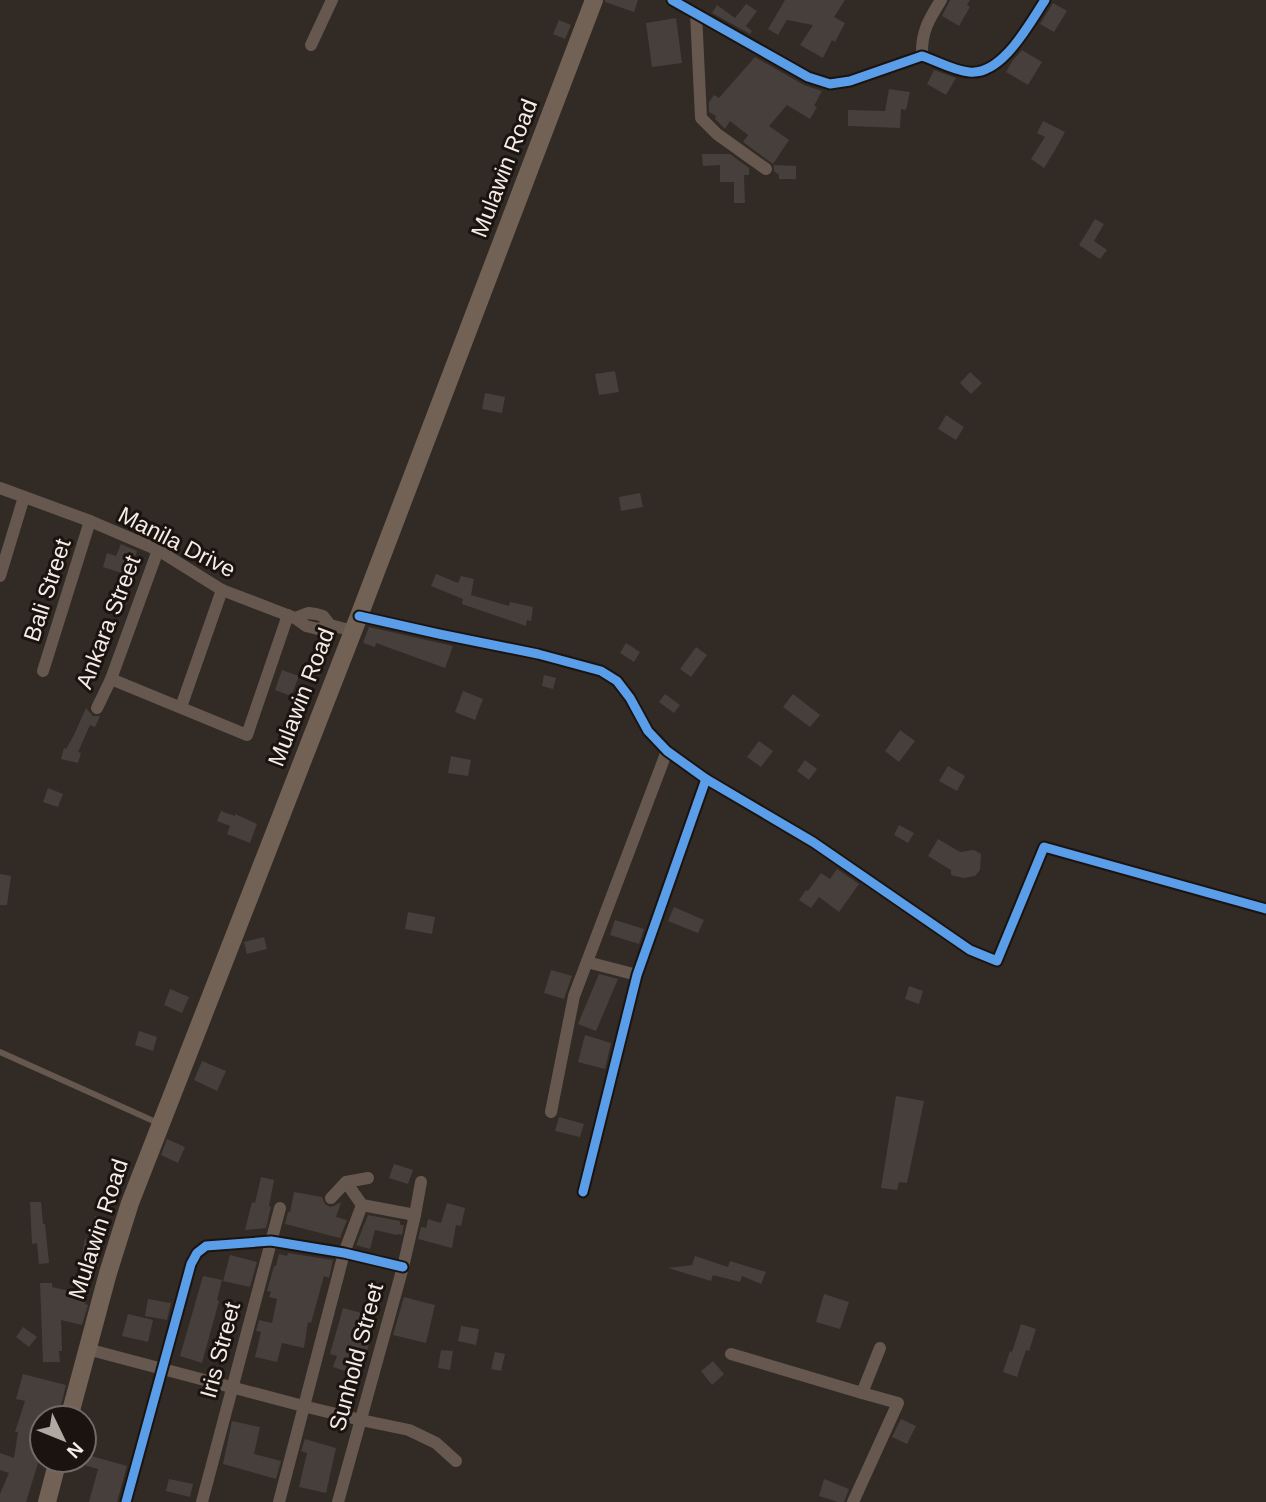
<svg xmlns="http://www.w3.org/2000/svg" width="1266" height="1502" viewBox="0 0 1266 1502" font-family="Arial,sans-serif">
  <rect width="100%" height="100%" fill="#322a25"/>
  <g fill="#463f3b">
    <path d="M605,0h33l-4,12 -29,-10z"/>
    <path d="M785,0h60l-11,17 11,6 -10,19 -3,-2 -9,18 -23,-13 13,-20 -26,-5 -9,15 -10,-6z"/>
    <path d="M950,0h20l-3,5 3,2 -11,19 -17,-10z"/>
    <path d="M1053,3l14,8 -13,21 -14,-8z"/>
    <path d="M746,4l11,7 -11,15 6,5 -2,3 -38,-21 5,-8 18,13z"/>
    <path d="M676,18l6,45 -30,4 -6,-44z"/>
    <path d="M559,20l12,5 -6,14 -12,-5z"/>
    <path d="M1022,50l20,12 -14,23 -22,-13 7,-12z"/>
    <path d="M755,57l49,28 18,6 -8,15 3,1 -7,12 -23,-14 -18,21 20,14 -16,24 -30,-22 5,-7 -18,-14 -5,8 -10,-10 1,-3 -7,-4v-10l5,-7 5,3z"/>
    <path d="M934,70l22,8 -10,17 -19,-11z"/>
    <path d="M889,89l21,3 -4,18 -5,-1 -1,19 -52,-2v-16l37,1z"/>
    <path d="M1043,121l22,11 -11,20 -10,16 -13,-9 14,-22 -8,-4z"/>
    <path d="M702,154h28l19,14v7h-5l1,28h-11v-21h-14v-17l-17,1z"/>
    <path d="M774,165l22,1v13h-17v-4l-5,-4z"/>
    <path d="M1095,219l9,5 -10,17 13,9 -7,9 -21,-14z"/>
    <path d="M615,371l4,21 -20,3 -4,-21z"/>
    <path d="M970,372l12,11 -11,11 -11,-11z"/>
    <path d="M485,393l20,4 -3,16 -20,-4z"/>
    <path d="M946,415l18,12 -8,13 -18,-11z"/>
    <path d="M640,493l3,14 -22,4 -2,-14z"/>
    <path d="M121,544l16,7 -4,12 -4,-1 -4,12 -22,-7 4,-14 9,3z"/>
    <path d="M436,574l22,9 3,-7 13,3 -3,16 38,11 1,-4 23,5 -2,14 -4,-1 -1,6 -64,-22 1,-5 -32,-13z"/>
    <path d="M369,627l84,19 -8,22 -69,-25 -1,4 -12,-4z"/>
    <path d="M626,643l14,9 -6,10 -14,-9z"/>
    <path d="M696,647l11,8 -16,22 -11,-8z"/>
    <path d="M282,670l17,6 -8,20 -16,-6z"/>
    <path d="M544,675l12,3 -3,11 -11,-3z"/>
    <path d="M463,691l20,8 -8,21 -20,-8z"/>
    <path d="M665,694l15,11 -6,8 -15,-11z"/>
    <path d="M793,694l27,21 -10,12 -27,-20z"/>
    <path d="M86,708l7,8h7l-5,11 -5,-2 -12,27 3,1 -3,10 -17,-4 3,-11 2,1 8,-14z"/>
    <path d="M900,730l15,11 -16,21 -14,-11z"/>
    <path d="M759,741l14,10 -12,16 -14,-10z"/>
    <path d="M451,756l20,4 -3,16 -20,-3z"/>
    <path d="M805,760l12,9 -8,11 -12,-9z"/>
    <path d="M948,766l17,10 -8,15 -18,-10z"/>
    <path d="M48,788l15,6 -5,13 -15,-5z"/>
    <path d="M221,811l14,5v-2l22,10 -7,19 -23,-9 3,-8 -13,-5z"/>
    <path d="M899,825l15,8 -6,10 -14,-8z"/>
    <path d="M938,839l22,13 14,-2 7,4 -1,16 -5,6 -12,2 -12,-3v-5l-23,-14z"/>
    <path d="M837,869l22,15 -20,28 -20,-15 -8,11 -12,-8 7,-10 2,1 13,-18 9,6z"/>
    <path d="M0,874l11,2 -4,29h-7z"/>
    <path d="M674,907l30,13 -6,13 -30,-12z"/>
    <path d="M408,912l27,5 -3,17 -27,-5z"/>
    <path d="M615,920l29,9 -5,15 -29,-9z"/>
    <path d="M264,937l3,12 -20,5 -3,-12z"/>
    <path d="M551,970l21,6 -8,23 -20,-6z"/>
    <path d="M599,974l19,5 -22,52 -18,-7z"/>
    <path d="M909,986l14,5 -4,13 -14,-5z"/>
    <path d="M170,989l19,8 -7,16 -18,-8z"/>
    <path d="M139,1031l18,6 -4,14 -18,-6z"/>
    <path d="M585,1035l26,8 -6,26 -27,-7z"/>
    <path d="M202,1061l24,10 -9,20 -23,-11z"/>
    <path d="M896,1096l28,5 -17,82 -8,-1 -2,8 -16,-2z"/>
    <path d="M559,1117l25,7 -4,13 -25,-6z"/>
    <path d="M167,1139l18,8 -7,16 -17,-8z"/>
    <path d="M394,1164l19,6 -5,14 -19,-6z"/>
    <path d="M261,1177l13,3 -5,26 2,1 -5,21 -21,2 7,-28 3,1z"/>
    <path d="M294,1192l28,5 3,7 5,3 4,-1 7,-4 -5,15 11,3 -7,18 -55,-14 3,-12h2z"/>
    <path d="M30,1202h11l2,22h2l4,39 -10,1 -2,-21 -5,1z"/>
    <path d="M447,1203l18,5 -4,18 -5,-1 -4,23 -34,-9 3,-12 5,1 2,-9 13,4z"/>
    <path d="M368,1215l32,6v4h4l-2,10 -4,-1 -1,1 -22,-5 -5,19 -14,-4z"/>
    <path d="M95,1216l16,4 -16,55 -2,-1 -8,30 3,1 -6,20 -21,-5 1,31h-3l1,11h-17l-3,-79h12v4l22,5 9,-34h-2l4,-19 4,1z"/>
    <path d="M288,1253l45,7 -4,18 -5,-2 -13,47 -3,-1 -4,26 -22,-5 -5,19 -22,-5 6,-25 -5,-1 3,-11 13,3 5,-24 -8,-2 2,-5 -4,-1 7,-25h2l3,-12 8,2z"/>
    <path d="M230,1255l27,7 -7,25 -27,-6z"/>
    <path d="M695,1256l33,11 2,-6 36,11 -5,12 -19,-8 -2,6 -27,-7 -2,6 -43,-13 24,-3z"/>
    <path d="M203,1276l19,4 -5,20 2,1 -17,62 -22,-7z"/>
    <path d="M824,1294l25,8 -9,27 -24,-7z"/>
    <path d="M404,1297l31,8 -9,38 -33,-8z"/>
    <path d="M148,1299l23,4 -4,17 -22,-4z"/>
    <path d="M343,1308l33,9 -12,46 -9,-2 -4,12 -18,-6 4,-11 -7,-2z"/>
    <path d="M128,1314l25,6 -5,22 -26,-6z"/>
    <path d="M1021,1324l15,5 -7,22 -3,-1 -9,27 -14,-5 7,-21 2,1z"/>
    <path d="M461,1326l18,3 -3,16 -18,-4z"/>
    <path d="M23,1327l14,10 -8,10 -13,-10z"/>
    <path d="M441,1350l12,1 -3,19 -12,-2z"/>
    <path d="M495,1352l10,2 -4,17 -10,-2z"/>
    <path d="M713,1361l11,13 -12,11 -11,-14z"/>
    <path d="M23,1374l43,11 -8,33h-16v46l-4,-1 -12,39h-26v-8l9,-21 -9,-3v-17l14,5 4,-26h-3l10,-31 -9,-2z"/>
    <path d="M901,1419l15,7 -9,18 -15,-7z"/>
    <path d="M232,1421l28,6 -6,27 27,7 -5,18 -53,-15z"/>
    <path d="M305,1439l31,9 -10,45 -27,-6 8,-34 -6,-2z"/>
    <path d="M84,1454l43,12 -10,36h-28l9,-33 -14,-4z"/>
    <path d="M169,1479l24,5 -3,13 -24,-6z"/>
    <path d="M824,1479l25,10 -5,13h-6l-19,-6z"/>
  </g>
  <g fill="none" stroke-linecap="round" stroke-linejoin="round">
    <path stroke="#66584f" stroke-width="6" d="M0,1052l158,71"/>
    <g stroke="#66584f" stroke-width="12">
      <path d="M672,0l136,77 22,7 20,-3 72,-25c15,5 32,15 47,16 33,4 60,-48 76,-72"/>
      <path d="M696,13l5,105 16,16 49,35"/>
      <path d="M311,45l21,-45"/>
      <path d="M922,56c-1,-24 7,-37 19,-56"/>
      <path d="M0,488l90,33 68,29 64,40 73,28 11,8 12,3 12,-4"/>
      <path d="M0,576l24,-79"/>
      <path d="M359,616l80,18 99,20 63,17 16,10 13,17 18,33 19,20 39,28 107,63 157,108 27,11 47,-114 222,62"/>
      <path d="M295,618l13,-5 8,1 7,2 7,9 23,6"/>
      <path d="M43,671l47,-150"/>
      <path d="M111,679l136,56 41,-120"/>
      <path d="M181,707l41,-117"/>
      <path d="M97,708l14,-29 47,-129"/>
      <path d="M587,962l50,13"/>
      <path d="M551,1112l23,-116 93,-245"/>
      <path d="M346,1182l16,23 53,10"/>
      <path d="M583,1192l54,-217 69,-196"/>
      <path d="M331,1198l15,-16 22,-4"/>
      <path d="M87,1349l216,57 58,14 48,10 27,13 20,18"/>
      <path d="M731,1354l131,39"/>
      <path d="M126,1502l65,-238 6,-11 9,-7 65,-5 73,12 59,14"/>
      <path d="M202,1502l78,-294"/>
      <path d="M279,1502l65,-249 18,-48"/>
      <path d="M338,1502l65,-235 12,-52 6,-33"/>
      <path d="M853,1502l45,-99 -36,-10 18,-45"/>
    </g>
    <g stroke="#726155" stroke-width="18">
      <path d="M69,1418l39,-145 22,-70 229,-587 235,-616"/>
      <path d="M47,1502l11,-42"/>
    </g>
    <defs>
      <g id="cycleway">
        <path d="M672,0l136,77 22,7 20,-3 72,-25c15,5 32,15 47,16 33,4 60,-48 76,-72"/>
        <path d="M359,616l80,18 99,20 63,17 16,10 13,17 18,33 19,20 39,28 107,63 157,108 27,11 47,-114 222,62"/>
        <path d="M583,1192l54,-217 69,-196"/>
        <path d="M126,1502l65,-238 6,-11 9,-7 65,-5 73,12 59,14"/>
      </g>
    </defs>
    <use href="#cycleway" stroke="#1a130f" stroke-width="13"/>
    <use href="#cycleway" stroke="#5a9eea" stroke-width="9"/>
  </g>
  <g text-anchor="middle" stroke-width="6" stroke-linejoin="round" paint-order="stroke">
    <g font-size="23" fill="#f6ece5" stroke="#1a130f">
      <text transform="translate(504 168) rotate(-69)" y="8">Mulawin Road</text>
      <text transform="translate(177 542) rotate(27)" y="8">Manila Drive</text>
      <text transform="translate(47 590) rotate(-72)" y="8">Bali Street</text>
      <text transform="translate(108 622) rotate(-69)" y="8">Ankara Street</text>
      <text transform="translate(301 697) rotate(-69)" y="8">Mulawin Road</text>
      <text transform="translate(98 1229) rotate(-72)" y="8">Mulawin Road</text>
      <text transform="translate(220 1350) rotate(-75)" y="8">Iris Street</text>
      <text transform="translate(356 1357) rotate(-75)" y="8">Sunhold Street</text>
    </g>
  </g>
  <g transform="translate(63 1439) rotate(133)"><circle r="33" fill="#1a130f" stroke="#726a65" stroke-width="2"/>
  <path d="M0-5L12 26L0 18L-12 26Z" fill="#b1a8a2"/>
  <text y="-10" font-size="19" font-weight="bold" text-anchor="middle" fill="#f6ece5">N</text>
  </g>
</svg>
